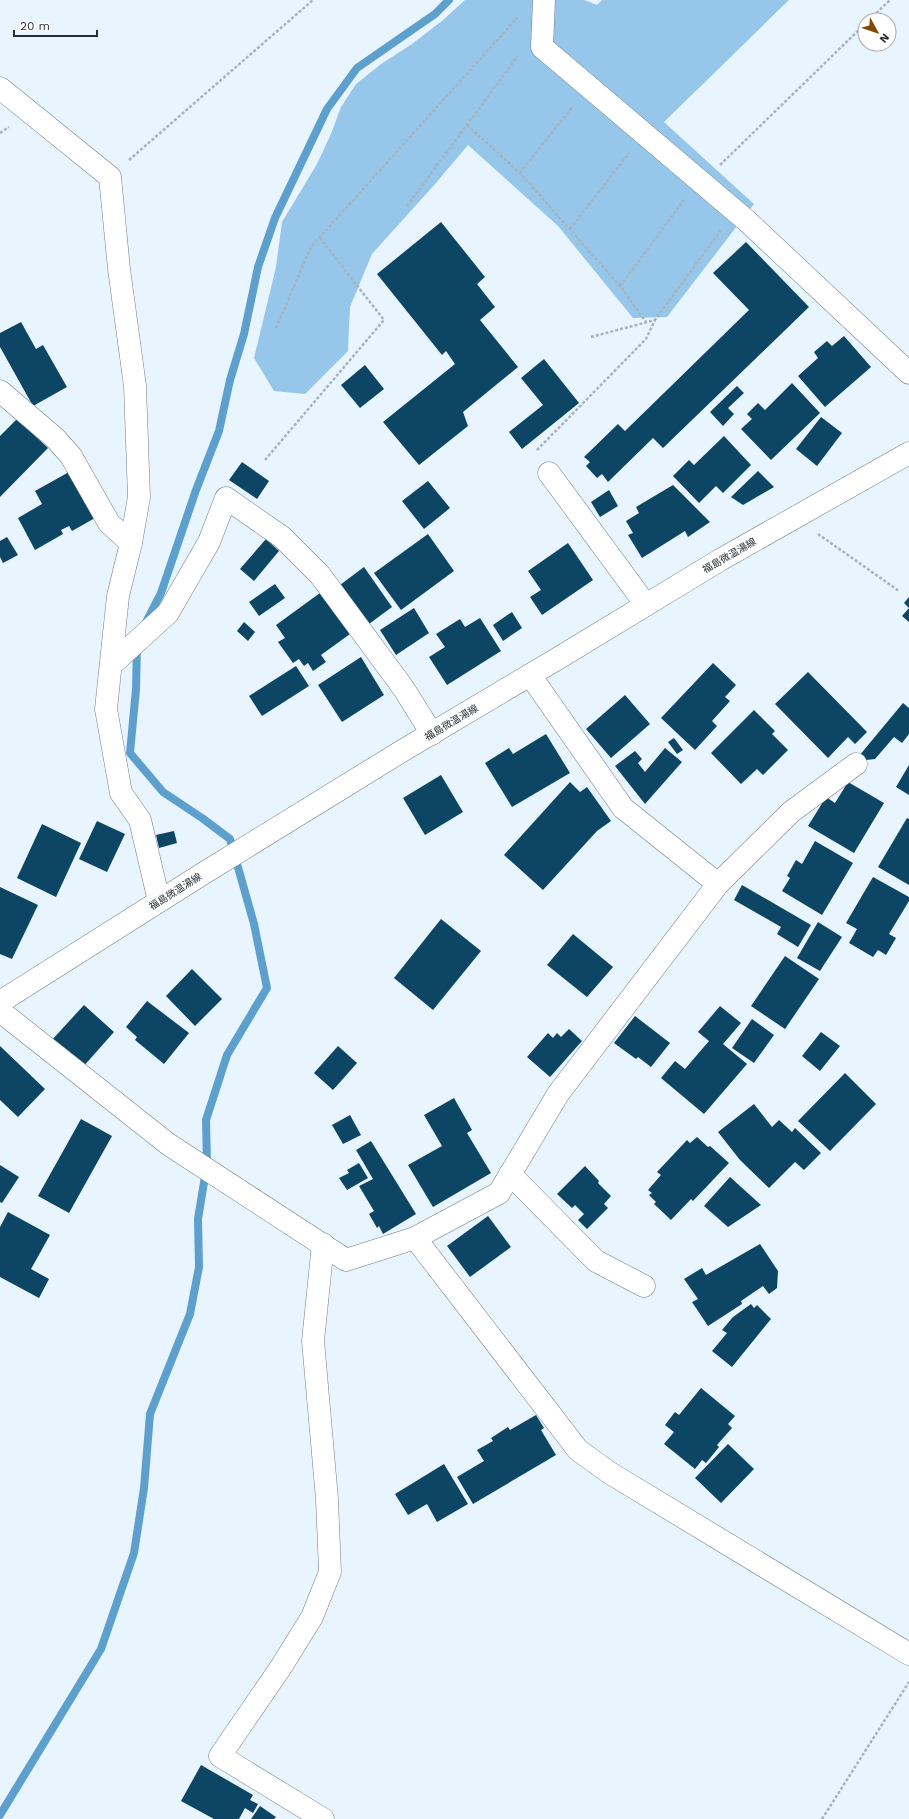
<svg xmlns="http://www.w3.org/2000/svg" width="909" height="1819" viewBox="0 0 909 1819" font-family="'Work Sans','Noto Sans JP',sans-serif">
  <rect width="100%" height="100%" fill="#e8f5ff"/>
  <path fill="#96c7ea" d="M465,0h119l13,5 5,-5h187l-125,122 90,82 -87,113 -34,1 -75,-92 -90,-81 -32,38 -64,71 -22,53 -2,44 -43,43 -31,-3 -20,-33 22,-91 6,-45 35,-58 14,-30 10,-27 15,-23 25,-20 31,-20 31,-24z"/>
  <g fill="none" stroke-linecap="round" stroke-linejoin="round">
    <g stroke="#5da0ce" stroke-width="8">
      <path d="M145,624l16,-31 35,-103 23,-59 11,-51 14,-46 14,-67 17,-49 52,-109 30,-41 78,-54 14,-14"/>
      <path d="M0,1815l101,-166 33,-96 10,-65 6,-74 40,-100 9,-47 -1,-48 9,-55 -1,-44 21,-65 40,-67 -13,-64 -24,-85 -28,-21 -39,-26 -33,-39 6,-64 1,-44"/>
    </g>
  </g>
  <g fill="#0d4564">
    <path d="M441,222l44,55 -8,7 18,23 -15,13 38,47 -55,45 5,14 -49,39 -36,-43 72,-58 -9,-13 -4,4 -65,-81z"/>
    <path d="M746,242l63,65 -146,141 -10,-10 -45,44 -6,-8 -5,4 -11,-12 4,-4 -6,-5 34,-33 7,7 124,-121 -36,-37z"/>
    <path d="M21,322l15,27 7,-4 24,42 -34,19 -33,-59v-14z"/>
    <path d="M844,336l27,31 -46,40 -27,-31 20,-18 -4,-6 13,-11 5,5z"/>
    <path d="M544,359l35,44 -57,46 -13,-17 34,-27 -22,-27z"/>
    <path d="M365,365l19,24 -24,19 -19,-23z"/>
    <path d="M792,383l28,30 -49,47 -30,-31 11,-10 -5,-5 11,-11 7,7z"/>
    <path d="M737,386l7,7 -16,15 6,6 -11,12 -13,-14z"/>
    <path d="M821,417l21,16 -25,33 -21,-17z"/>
    <path d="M17,419l31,29 -48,49v-61z"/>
    <path d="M724,436l27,29 -28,28 -7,-7 -17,17 -26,-27 16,-16 5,5z"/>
    <path d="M242,462l27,19 -12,18 -28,-19z"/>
    <path d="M758,471l16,16 -31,18 -12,-8z"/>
    <path d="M69,472l26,46 -23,13 -3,-5 -8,4 2,4 -28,16 -17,-32 24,-14 -7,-13z"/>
    <path d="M428,481l22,27 -26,21 -22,-28z"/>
    <path d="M673,485l37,37 -22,15 -3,-6 -43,27 -14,-23 5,-2 -7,-12 13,-8 -3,-6z"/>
    <path d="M609,490l9,16 -18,11 -9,-15z"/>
    <path d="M428,534l26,37 -53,39 -27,-37z"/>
    <path d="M7,537l11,18 -15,8 -3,-6v-16z"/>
    <path d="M266,539l13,12 -25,30 -14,-12z"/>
    <path d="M568,543l25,37 -51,35 -12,-18 11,-7 -13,-19z"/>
    <path d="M364,567l28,40 -23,17 -29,-39z"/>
    <path d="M275,584l10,14 -26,18 -10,-14z"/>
    <path d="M320,593l30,41 -29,21 5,7 -13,9 -5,-8 -4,3 -5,-7 -6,4 -15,-21 7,-4 -9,-13z"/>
    <path d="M909,597v25l-7,-6 7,-8 -5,-5z"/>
    <path d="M414,608l15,25 -33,22 -16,-25z"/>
    <path d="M512,612l10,16 -19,13 -10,-16z"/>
    <path d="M480,618l21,33 -54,34 -18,-28 16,-10 -9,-13 24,-15 5,8z"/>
    <path d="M244,622l11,10 -7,9 -11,-10z"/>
    <path d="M361,657l23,38 -42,27 -24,-37z"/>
    <path d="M713,663l23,22 -11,12 5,4 -18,20 5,5 -22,24 -34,-32z"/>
    <path d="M296,666l13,20 -47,30 -13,-20z"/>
    <path d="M808,672l59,60 -12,12 -7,-7 -20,21 -53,-54z"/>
    <path d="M625,695l25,29 -39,34 -25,-29z"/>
    <path d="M903,703l6,5v26l-7,9 -8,-6 -19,22 -9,1 -7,-4z"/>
    <path d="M754,710l21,21 -3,3 16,16 -25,25 -6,-6 -16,15 -30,-31z"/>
    <path d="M546,734l24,39 -58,34 -27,-44 24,-15 4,6z"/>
    <path d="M674,738l9,12 -6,4 -9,-12z"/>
    <path d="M665,748l17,14 -37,42 -30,-38 20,-15 7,8 -4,4 7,9z"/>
    <path d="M909,765v30l-13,-8z"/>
    <path d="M441,775l22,37 -38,23 -22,-37z"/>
    <path d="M570,782l10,10 7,-5 24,34 -14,10 -54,59 -39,-35z"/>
    <path d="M848,782l36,21 -30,50 -46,-27 18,-29 9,6z"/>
    <path d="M907,818l2,1v66l-31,-18z"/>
    <path d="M97,821l28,13 -18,38 -28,-13z"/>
    <path d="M42,824l39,19 -25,54 -39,-19z"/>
    <path d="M174,831l3,12 -18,5 -3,-13z"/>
    <path d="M815,841l38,22 -31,52 -40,-24 8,-13 -3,-2 9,-16 6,4z"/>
    <path d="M873,877l36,20v4l-20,33 7,4 -10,17 -8,-5 -5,7 -24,-14 8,-14 -11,-6z"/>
    <path d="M742,885l69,40 -13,22 -21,-13 4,-7 -47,-27z"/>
    <path d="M0,887l38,18 -26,54 -12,-5z"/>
    <path d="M441,919l40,32 -48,59 -39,-32z"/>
    <path d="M818,922l24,15 -22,34 -23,-13z"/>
    <path d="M573,934l40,33 -26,30 -40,-32z"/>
    <path d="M785,956l34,23 -34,50 -34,-23z"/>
    <path d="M192,969l30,30 -27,27 -29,-30z"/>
    <path d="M147,1001l42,32 -25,31 -29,-24 2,-3 -11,-10z"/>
    <path d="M84,1005l30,27 -32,36 -31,-27z"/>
    <path d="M720,1006l21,17 -18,21 24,20 -43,50 -43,-36 14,-17 10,8 24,-28 -11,-9z"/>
    <path d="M635,1016l35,27 -19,24 -13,-10 -2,2 -22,-16z"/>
    <path d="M752,1019l22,16 -20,28 -22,-15z"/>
    <path d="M569,1029l13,12 -32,36 -23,-20 21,-24 5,5 4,-5 4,4z"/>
    <path d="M821,1032l19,14 -20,25 -18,-15z"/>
    <path d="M0,1046l45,43 -27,28 -18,-17z"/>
    <path d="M338,1046l19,17 -24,27 -19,-17z"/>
    <path d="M845,1073l31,31 -46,47 -32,-30z"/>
    <path d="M454,1098l18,32 -5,3 24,40 -58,34 -25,-42 34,-19 -18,-31z"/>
    <path d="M754,1104l18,23 7,-7 13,12 3,-4 26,25 -17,17 -9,-8 -26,26 -29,-28 -22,-28z"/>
    <path d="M350,1115l11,20 -18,9 -11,-19z"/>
    <path d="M81,1119l31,17 -43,77 -31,-17z"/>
    <path d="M697,1137l11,10 2,-1 19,17 -36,38 -2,-2 -20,21 -17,-16 2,-2 -7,-7 3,-2 -4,-3 13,-15 -4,-3 30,-32 3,3z"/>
    <path d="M371,1141l45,73 -33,20 -4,-8 -2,2 -8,-14 5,-3 -15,-25 14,-7 -17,-29z"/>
    <path d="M359,1163l9,15 -21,12 -8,-12 10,-5 -2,-3z"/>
    <path d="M0,1165l19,12 -17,26 -2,-1z"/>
    <path d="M585,1166l14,15 -1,2 13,13 -7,8 4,4 -21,21 -9,-9 6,-6 -9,-9 -3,3 -15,-14z"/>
    <path d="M730,1177l31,28 -33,22 -24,-21z"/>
    <path d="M8,1212l42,23 -19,34 18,10 -10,19 -39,-21v-50z"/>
    <path d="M488,1216l23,31 -41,30 -23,-31z"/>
    <path d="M760,1244l18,27 -1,17 -8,6 -6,-8 -22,15 1,3 -34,22 -16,-24 6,-3 -14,-20 18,-11 4,7z"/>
    <path d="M751,1304l3,4 3,-3 14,14 -39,48 -20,-16 15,-18 -5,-3 11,-13z"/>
    <path d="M701,1388l34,28 -7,8 4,4 -15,17 2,2 -13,16 -4,-3 -7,9 -31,-25 10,-12 -9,-7 10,-13 4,3z"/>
    <path d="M536,1415l8,13 -3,2 15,25 -83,49 -16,-27 27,-16 -7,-11 16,-9 -2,-3 17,-11 2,3z"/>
    <path d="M728,1444l26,25 -33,34 -26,-25z"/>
    <path d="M444,1464l24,40 -31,18 -10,-18 -19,11 -13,-21z"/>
    <path d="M201,1765l52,30 -3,5 8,4 -5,9 -8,-5 -6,11h-25l-33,-18z"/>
    <path d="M260,1806l16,11 -2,2h-23z"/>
  </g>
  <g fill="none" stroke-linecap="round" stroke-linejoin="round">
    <defs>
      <g id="minor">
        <path d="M544,0l-2,47 205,174 162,152"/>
        <path d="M0,88l110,89 9,92 16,117 4,111 -8,46 -13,53 -12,113 15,84 19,27 19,81"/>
        <path d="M0,391l55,47 16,18 38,67 22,20"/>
        <path d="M549,473l97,132"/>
        <path d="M111,665l57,-52 41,-71 17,-44 56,39 38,38 84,114 28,45"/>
        <path d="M530,675l93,133 95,76"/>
        <path d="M0,1011l168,133 178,116 69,-22 84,-45 59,-99 160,-210 73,-72 65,-48"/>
        <path d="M510,1174l86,87 48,25"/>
        <path d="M415,1238l163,212 32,23 299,181"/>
        <path d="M323,1244l-10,97 14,158 3,73 -18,45 -31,50 -61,89 103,63"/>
      </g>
      <path id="major" d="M0,1002l204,-129 198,-122 155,-92 163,-99 189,-107"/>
    </defs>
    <use href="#minor" stroke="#707e89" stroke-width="23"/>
    <use href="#major" stroke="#707e89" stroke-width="23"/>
    <g stroke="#a8b3bb" stroke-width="2.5" stroke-dasharray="3 2" stroke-linecap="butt">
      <path d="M869,20l21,-20"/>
      <path d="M467,125l53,48 100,113 26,36"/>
      <path d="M0,133l9,-6"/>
      <path d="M129,160l184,-160"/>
      <path d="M720,165l145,-141"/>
      <path d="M520,173l53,-67"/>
      <path d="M407,206l111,-150"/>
      <path d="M570,229l59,-76"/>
      <path d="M620,286l64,-86"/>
      <path d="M276,328l35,-81 206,-229"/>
      <path d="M591,337l64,-17 66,-90"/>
      <path d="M537,450l109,-111 9,-19"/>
      <path d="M265,460l119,-140 -64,-82"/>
      <path d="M818,534l81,57"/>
      <path d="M822,1819l87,-137"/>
    </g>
    <use href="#minor" stroke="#fff" stroke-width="22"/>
    <use href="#major" stroke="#fff" stroke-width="22"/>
  </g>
  <g text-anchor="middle" stroke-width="4" stroke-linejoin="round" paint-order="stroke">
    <g font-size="10" fill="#282e33" stroke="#fff">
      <text transform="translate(729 555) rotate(-30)" y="4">福島微温湯線</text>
      <text transform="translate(451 722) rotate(-31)" y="4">福島微温湯線</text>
      <text transform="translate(175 891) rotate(-32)" y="4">福島微温湯線</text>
    </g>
  </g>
  <g transform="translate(877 32) rotate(130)"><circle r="19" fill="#ffffff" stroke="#a9abad"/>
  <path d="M0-3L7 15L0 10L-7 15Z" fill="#824600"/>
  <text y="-6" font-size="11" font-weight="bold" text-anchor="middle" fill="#282e33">N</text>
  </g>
  <path d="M14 30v6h83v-6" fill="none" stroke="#282e33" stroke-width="2"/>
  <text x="20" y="30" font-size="12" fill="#282e33" stroke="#ffffff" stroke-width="3" paint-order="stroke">20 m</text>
</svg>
